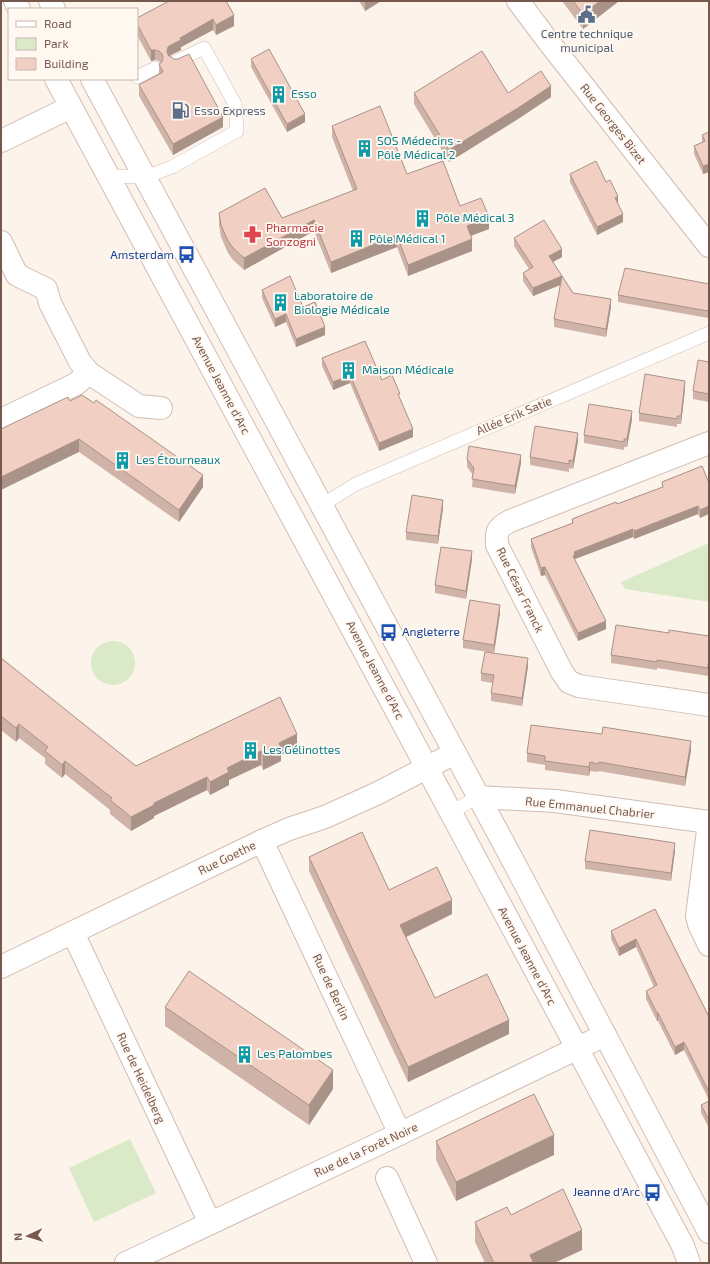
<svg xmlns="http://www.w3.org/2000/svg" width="710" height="1264" viewBox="0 0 710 1264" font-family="'Exo 2',sans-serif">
  <rect width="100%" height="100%" fill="#fcf3eb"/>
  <g fill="#daeac9">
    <path d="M709,543v59l-84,-13 -4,-7z"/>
    <circle cx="113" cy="663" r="22"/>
    <path d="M130,1139l26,54 -62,29 -25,-54z"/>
  </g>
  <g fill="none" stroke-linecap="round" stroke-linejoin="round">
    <defs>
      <g id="lane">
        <path d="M137,77l18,-9"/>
        <path d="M109,176l36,1 27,-10 65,-36 -2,-27 -31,-56 -29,14"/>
        <path d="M322,505l34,-21 353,-151"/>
        <path d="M451,812l27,-15"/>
      </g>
      <g id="street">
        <path d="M518,1l30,40 161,205"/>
        <path d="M1,141l70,-34"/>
        <path d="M1,242l16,33 29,14 4,14 30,59 9,11 50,33 22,2"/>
        <path d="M1,420l75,-36 13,-11"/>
        <path d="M709,443l-199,78c-13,7 -14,10 -13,24l65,127 7,10 10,4 130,19"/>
        <path d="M478,797l77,4 154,21"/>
        <path d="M709,823l-12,93 2,8 10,21"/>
        <path d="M262,841l138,293"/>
        <path d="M73,933l137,290"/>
        <path d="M387,1178l39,85"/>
        <path d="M126,1263l246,-116 233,-112"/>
      </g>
      <g id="secondary">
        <path d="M15,1l4,8"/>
        <path d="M50,1l4,8"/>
        <path d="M56,79l348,646 279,521 6,17"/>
        <path d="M92,79l419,778 198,375"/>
        <path d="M1,967l261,-126 27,-12 36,-12 53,-24 77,-40"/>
      </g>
    </defs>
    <use href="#lane" stroke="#d1bcb2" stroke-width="14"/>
    <use href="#street" stroke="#d1bcb2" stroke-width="24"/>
    <use href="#secondary" stroke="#d4bcb0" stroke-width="24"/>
    <use href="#lane" stroke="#fff" stroke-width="13"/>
    <use href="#street" stroke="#fff" stroke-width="22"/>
    <use href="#secondary" stroke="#fff" stroke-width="22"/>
  </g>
  <g fill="#cfb3a8">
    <path d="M169,1l65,25 -18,9 -3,-5 -32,17v3l-10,5 -1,1 53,71 -50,28 -34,-59v-11l20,-11v-10l2,-1 -2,-2 -4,-1 -4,1 -14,-26v-17z"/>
    <path d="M359,1h22l-16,10z"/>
    <path d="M562,1h57l-36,28z"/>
    <path d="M251,59l54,63 -18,10 -36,-65z"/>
    <path d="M414,93h94l43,4 -33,22 -69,43 -35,-58z"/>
    <path d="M332,126l75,48 53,32 29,23 -18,7 1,15 -64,25 -11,-29 -66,26 -17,-42 -70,39 -11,-10 -5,-7 -7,-16 -2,-12v-12l63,5 71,-27 -21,-54z"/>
    <path d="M709,132v40l-6,2 -9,-20v-8l8,-4v-7z"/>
    <path d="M570,174l48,30 5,18 -26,13 -27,-53z"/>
    <path d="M514,238l48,19 -9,5 20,31 38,14 -5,30 -52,-10v-8l7,-34 -28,11 -10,-15v-8l6,-4 -15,-23z"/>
    <path d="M709,284v31l-1,3 -90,-16v-7z"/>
    <path d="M262,290l41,17 22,28 -29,12 -10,-25 -11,5 -13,-29z"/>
    <path d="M322,358l60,22 18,19 13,38 -34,14 -29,-68 -17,7 -11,-24z"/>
    <path d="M709,362v40l-16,-3v-8z"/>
    <path d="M685,389l-4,35h-4v3l-38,-6v-8z"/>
    <path d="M70,401l133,86 -24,35 -100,-70z"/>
    <path d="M632,419l-5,28h-3v3l-40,-7v-8z"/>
    <path d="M578,441l-5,28 -4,-1v4l-39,-7v-8z"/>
    <path d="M467,459l54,4 -6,31 -43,-7 1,-12 -6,-8z"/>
    <path d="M702,466l-2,52 -2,-4 -64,25 -1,-2 -58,22v2l31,68 -28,12 -33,-66 -4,1 -10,-29v-8l41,-16v-4l45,-15 45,-17v-5z"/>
    <path d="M443,508l-5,36 -32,-4v-8z"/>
    <path d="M472,559l-6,40 -31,-6v-8z"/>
    <path d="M500,613l-6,40 -31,-5v-8z"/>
    <path d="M669,633l40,3v36h-1v4l-51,-8v2l-46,-7v-8z"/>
    <path d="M1,658l135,108 161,-19 -16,8v6l-18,9 -2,-5 -32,15v5l-19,10 -3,-5 -53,26v2l-23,13 -21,-17v-4l-45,-36 -3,4 -17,-14v-6l-26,-20 -3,4 -15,-12z"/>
    <path d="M528,666l-6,40 -31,-5v-8l2,-10 -12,-2v-8z"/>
    <path d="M691,750l-6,36 -86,-15 -1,1 -8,-1 -1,5 -44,-6v-5l-18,-3v-9z"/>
    <path d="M675,851l-4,30 -86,-12v-8z"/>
    <path d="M309,857l80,33 63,24 -46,23 29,61 74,36 -101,48 -99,-211z"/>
    <path d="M655,909l54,108v83l-25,-50 -9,5 -17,-34h-1l-11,-22v-8l8,-4 -18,-40 -17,9 -8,-17v-8z"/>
    <path d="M165,1007l168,82 -24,36 -144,-99z"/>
    <path d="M709,1101v27l-8,-15v-8z"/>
    <path d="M436,1141l118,14 -98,46 -20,-41z"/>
    <path d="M511,1215l71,35 -28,13h-69l-10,-21v-20z"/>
  </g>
  <g fill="#a99288">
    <path d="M365,1h16l-16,10z"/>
    <path d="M600,1h19l-36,28v-15z"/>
    <path d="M234,15v11l-18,9v-10z"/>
    <path d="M213,19v11l-32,17v3l-10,5 -3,3 -1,-7 1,-4 12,-9z"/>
    <path d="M151,50h4v10l-4,1z"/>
    <path d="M551,86v11l-33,22 -69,43v-12z"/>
    <path d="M305,114v8l-18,10v-8z"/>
    <path d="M223,117v10l-50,28v-11z"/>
    <path d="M709,164v8l-6,2v-8z"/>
    <path d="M618,196v8l-3,-6z"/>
    <path d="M623,214v8l-26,13v-8z"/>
    <path d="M489,217v12l-22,8v-11z"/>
    <path d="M314,220v11l-70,39v-12z"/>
    <path d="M397,235v12l-66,26v-11z"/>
    <path d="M472,239v12l-64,25v-11z"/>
    <path d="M562,249v8l-13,7v-8z"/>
    <path d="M562,276v8l-29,12v-8z"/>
    <path d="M611,299v8l-5,30v-8z"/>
    <path d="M286,314v8l-11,5v-8z"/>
    <path d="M325,327v8l-29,12v-8z"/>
    <path d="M350,375v8l-17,7v-8z"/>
    <path d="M685,381v8l-4,35v-8z"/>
    <path d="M632,411v8l-5,28v-8z"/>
    <path d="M413,429v8l-34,14v-8z"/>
    <path d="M578,433v8l-5,28v-8z"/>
    <path d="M79,439v13l-78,38v-13z"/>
    <path d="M521,455v8l-6,31v-8z"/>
    <path d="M203,475v12l-24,35v-12z"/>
    <path d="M443,500v8l-5,36v-8z"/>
    <path d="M698,506v8l-64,25v-8z"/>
    <path d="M709,506v8l-9,4v-8z"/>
    <path d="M633,529v8l-58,22v4l-2,-7 1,-4z"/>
    <path d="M472,551v8l-6,40v-8z"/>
    <path d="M545,567v8l-4,1v-8z"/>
    <path d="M500,605v8l-6,40v-8z"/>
    <path d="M606,621v8l-28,12v-8z"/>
    <path d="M528,658v8l-6,40v-8z"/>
    <path d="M19,724v14l-3,4v-14z"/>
    <path d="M297,734v13l-16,8v6l-18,9v-14l16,-13z"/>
    <path d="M691,741v9l-6,36v-9z"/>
    <path d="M261,751v14l-32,15v5l-19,10v-13l17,-14z"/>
    <path d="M65,761v13l-3,4v-13z"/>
    <path d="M590,762v9l-1,5v-9z"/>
    <path d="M207,777v13l-53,26v2l-23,13v-14l23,-14z"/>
    <path d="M675,843v8l-4,30v-8z"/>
    <path d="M452,900v14l-52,26v-15z"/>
    <path d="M636,939v8l-17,9v-8z"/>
    <rect x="657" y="1013" width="1" height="8"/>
    <path d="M509,1020v14l-101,48v-15z"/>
    <path d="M684,1042v8l-9,5v-8z"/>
    <path d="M333,1070v19l-24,36v-20z"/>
    <path d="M554,1135v20l-98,46v-19z"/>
    <path d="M582,1230v20l-28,13h-24v-8z"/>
  </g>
  <g fill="#f1d0c3" stroke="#a99288">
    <path d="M169,1h57l8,14 -18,10 -3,-6 -33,19 1,2 -10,5 -3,2 -1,4 1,4 6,4h4l11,-5 34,63 -50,27 -34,-59 24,-13 -4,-8 3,-2 1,-4 -1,-4 -3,-3 -4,-1h-4l-14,-26v-6z"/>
    <path d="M573,1h27l-17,13z"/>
    <path d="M269,49l36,65 -18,10 -36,-65z"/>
    <path d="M482,51l26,42 33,-22 10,15 -33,22 -69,42 -35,-57z"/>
    <path d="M380,106l27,68 36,-13 17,45 21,-8 8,19 -22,9 5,13 -64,26 -11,-30 -66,27 -17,-42 -70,38 -11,-10 -5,-7 -7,-16 -2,-12 46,-25 17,30 75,-29 -25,-63z"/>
    <path d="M709,132v32l-6,2 -9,-20 11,-5 -3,-6z"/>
    <path d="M596,161l10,21 4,-2 8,16 -3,2 8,16 -26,13 -27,-53z"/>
    <path d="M544,220l18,29 -13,7 13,20 -29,12 -10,-15 10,-6 -19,-29z"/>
    <path d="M625,268l84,16v23l-1,4 -90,-16z"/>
    <path d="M290,276l13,31 12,-5 10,25 -29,12 -10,-25 -11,5 -13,-29z"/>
    <path d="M562,276l11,17 38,6 -5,30 -52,-10z"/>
    <path d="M365,341l17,39 10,-5 8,19h-2l15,35 -34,14 -29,-68 -17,7 -11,-24z"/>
    <path d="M698,360l11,2v32l-16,-3z"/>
    <path d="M645,374l40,7 -4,35h-4v3l-38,-6z"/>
    <path d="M82,395l12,8 2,-3 107,75 -24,35 -100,-71 -78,38v-48l67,-32 2,4z"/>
    <path d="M589,404l43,7 -5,28h-3v3l-40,-7z"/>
    <path d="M535,426l43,7 -5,28 -4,-1v4l-39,-7z"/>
    <path d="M469,446l52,9 -6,31 -43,-7 2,-11 -7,-9z"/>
    <path d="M702,466l7,17v23l-9,4 -2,-4 -64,25 -1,-2 -59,23 1,3 -2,1 33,65 -28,12 -33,-66 -4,1 -10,-29 42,-16 -1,-4 44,-17 1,2 46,-17 -1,-5z"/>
    <path d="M412,495l31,5 -5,36 -32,-4z"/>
    <path d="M441,547l31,4 -6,40 -31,-6z"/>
    <path d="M470,600l30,5 -6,40 -31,-5z"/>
    <path d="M616,625l53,8v-3l40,6v28h-1v4l-51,-8v2l-46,-7z"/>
    <path d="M485,652l43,6 -6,40 -31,-5 3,-18 -13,-2z"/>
    <path d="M1,658l135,108 144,-69 17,37 -18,9 2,5 -18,8 -2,-5 -34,17 2,4 -19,10 -3,-5 -53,26v2l-23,12 -21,-17 2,-2 -47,-37 -3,4 -17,-14 3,-4 -29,-23 -3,4 -15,-12v-5l1,-1 -1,-1z"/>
    <path d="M531,725l71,9 1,-7 88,14 -6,36 -86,-15 -1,2 -8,-2 -1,5 -44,-6v-5l-18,-3z"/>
    <path d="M590,830l85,13 -4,30 -86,-12z"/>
    <path d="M362,832l27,58 48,-23 15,33 -52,25 35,73 52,-24 22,46 -101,47 -99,-210z"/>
    <path d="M655,909l54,108v75l-25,-50 -9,5 -17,-34h-1l-11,-22 11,-6 -21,-46 -17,9 -8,-17z"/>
    <path d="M189,971l144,99 -24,35 -144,-98z"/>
    <path d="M534,1094l20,41 -98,47 -20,-41z"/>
    <path d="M709,1101v19l-8,-15z"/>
    <path d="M563,1189l19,41 -52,25 3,7 -2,1h-37l-19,-41 32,-15 4,8z"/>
  </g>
  <defs>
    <symbol id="civic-bare" viewBox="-9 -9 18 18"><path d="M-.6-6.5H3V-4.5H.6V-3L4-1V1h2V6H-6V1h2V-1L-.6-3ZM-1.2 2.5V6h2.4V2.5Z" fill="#5c6f8a" stroke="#fff8f1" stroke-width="2.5" paint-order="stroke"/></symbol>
    <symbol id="building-bare" viewBox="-9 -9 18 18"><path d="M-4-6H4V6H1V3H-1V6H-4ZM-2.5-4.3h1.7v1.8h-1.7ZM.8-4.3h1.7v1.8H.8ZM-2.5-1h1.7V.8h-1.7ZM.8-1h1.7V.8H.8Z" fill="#0f9aa8" stroke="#fff8f1" stroke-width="2.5" paint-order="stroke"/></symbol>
    <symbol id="fuel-bare" viewBox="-9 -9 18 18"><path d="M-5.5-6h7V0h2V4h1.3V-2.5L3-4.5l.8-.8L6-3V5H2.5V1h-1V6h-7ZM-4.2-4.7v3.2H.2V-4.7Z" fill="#5c6f8a" stroke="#fff8f1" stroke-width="2.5" paint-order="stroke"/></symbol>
    <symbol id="pharmacy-bare" viewBox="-9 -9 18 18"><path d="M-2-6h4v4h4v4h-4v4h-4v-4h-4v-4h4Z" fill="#e0444e" stroke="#fff8f1" stroke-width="2.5" paint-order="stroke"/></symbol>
    <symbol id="bus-bare" viewBox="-9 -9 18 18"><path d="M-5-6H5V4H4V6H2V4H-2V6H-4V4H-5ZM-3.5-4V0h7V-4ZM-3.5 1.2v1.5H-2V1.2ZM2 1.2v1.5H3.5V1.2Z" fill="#1a4fb4" stroke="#fff8f1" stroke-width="2.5" paint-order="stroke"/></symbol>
  </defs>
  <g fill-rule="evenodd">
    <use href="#civic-bare" x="574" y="2" width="25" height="25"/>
    <use href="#building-bare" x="266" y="82" width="25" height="25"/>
    <use href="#fuel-bare" x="168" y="98" width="25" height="25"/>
    <use href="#building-bare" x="352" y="136" width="25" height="25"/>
    <use href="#building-bare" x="410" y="206" width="25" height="25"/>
    <use href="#pharmacy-bare" x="240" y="222" width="25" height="25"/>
    <use href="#building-bare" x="344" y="226" width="25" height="25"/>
    <use href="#bus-bare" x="174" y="242" width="25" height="25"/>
    <use href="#building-bare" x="268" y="290" width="25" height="25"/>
    <use href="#building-bare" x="336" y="358" width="25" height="25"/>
    <use href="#building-bare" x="110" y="448" width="25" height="25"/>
    <use href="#bus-bare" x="376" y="620" width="25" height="25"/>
    <use href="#building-bare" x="238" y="738" width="25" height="25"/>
    <use href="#building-bare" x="232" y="1042" width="25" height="25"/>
    <use href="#bus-bare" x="640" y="1180" width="25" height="25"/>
  </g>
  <g text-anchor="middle" stroke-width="3.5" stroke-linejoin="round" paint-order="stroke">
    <g font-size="12" fill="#4e5e75" stroke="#fff8f1">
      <text x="587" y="38">Centre technique<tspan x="587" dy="14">municipal</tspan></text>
      <text x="194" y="115" text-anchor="start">Esso Express</text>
    </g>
    <g font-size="12" fill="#0d838f" stroke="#fff8f1" text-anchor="start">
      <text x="291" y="98">Esso</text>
      <text x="377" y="145">SOS Médecins -<tspan x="377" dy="14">Pôle Médical 2</tspan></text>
      <text x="436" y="222">Pôle Médical 3</text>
      <text x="369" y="243">Pôle Médical 1</text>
      <text x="294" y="300">Laboratoire de<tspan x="294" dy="14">Biologie Médicale</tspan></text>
      <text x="362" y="374">Maison Médicale</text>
      <text x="136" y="464">Les Étourneaux</text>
      <text x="263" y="754">Les Gélinottes</text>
      <text x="257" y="1058">Les Palombes</text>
    </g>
    <g font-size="12" fill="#77584e" stroke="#fff8f1">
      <text transform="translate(613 124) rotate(52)" y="4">Rue Georges Bizet</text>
      <text transform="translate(221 385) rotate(62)" y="4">Avenue Jeanne d'Arc</text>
      <text transform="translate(514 416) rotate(-23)" y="4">Allée Erik Satie</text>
      <text transform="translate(520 590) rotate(64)" y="4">Rue César Franck</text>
      <text transform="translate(375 670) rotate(62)" y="4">Avenue Jeanne d'Arc</text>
      <text transform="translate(590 808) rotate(6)" y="4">Rue Emmanuel Chabrier</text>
      <text transform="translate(227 858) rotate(-26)" y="4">Rue Goethe</text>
      <text transform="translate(527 956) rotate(62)" y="4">Avenue Jeanne d'Arc</text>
      <text transform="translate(331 987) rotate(65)" y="4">Rue de Berlin</text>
      <text transform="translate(141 1078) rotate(65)" y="4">Rue de Heidelberg</text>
      <text transform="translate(366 1150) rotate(-25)" y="4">Rue de la Forêt Noire</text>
    </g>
    <g font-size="12" fill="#be3a42" stroke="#fff8f1" text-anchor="start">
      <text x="266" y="232">Pharmacie<tspan x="266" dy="14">Sonzogni</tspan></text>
    </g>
    <g font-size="12" fill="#164399" stroke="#fff8f1" text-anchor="end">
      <text x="174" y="259">Amsterdam</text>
      <text x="402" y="636" text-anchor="start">Angleterre</text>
      <text x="640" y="1196">Jeanne d'Arc</text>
    </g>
  </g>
  <rect width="710" height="1264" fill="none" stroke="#77584e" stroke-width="4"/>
  <rect x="8" y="8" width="130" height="72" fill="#fff8f1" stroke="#c9b8b0"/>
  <rect x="16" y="21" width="20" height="6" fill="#ffffff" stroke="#c9b8b0"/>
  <text x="44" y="28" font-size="12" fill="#77584e">Road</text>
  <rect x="16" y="38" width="20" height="12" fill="#daeac9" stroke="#c9b8b0"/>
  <text x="44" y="48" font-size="12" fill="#77584e">Park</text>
  <rect x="16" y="58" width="20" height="12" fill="#f1d0c3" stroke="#c9b8b0"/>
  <text x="44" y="68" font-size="12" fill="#77584e">Building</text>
  <g transform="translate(28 1236) rotate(266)" stroke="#fff8f1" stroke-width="3" paint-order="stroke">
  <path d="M0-3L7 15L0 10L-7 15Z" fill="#77584e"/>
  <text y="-6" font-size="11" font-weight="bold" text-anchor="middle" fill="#77584e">N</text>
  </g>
</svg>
